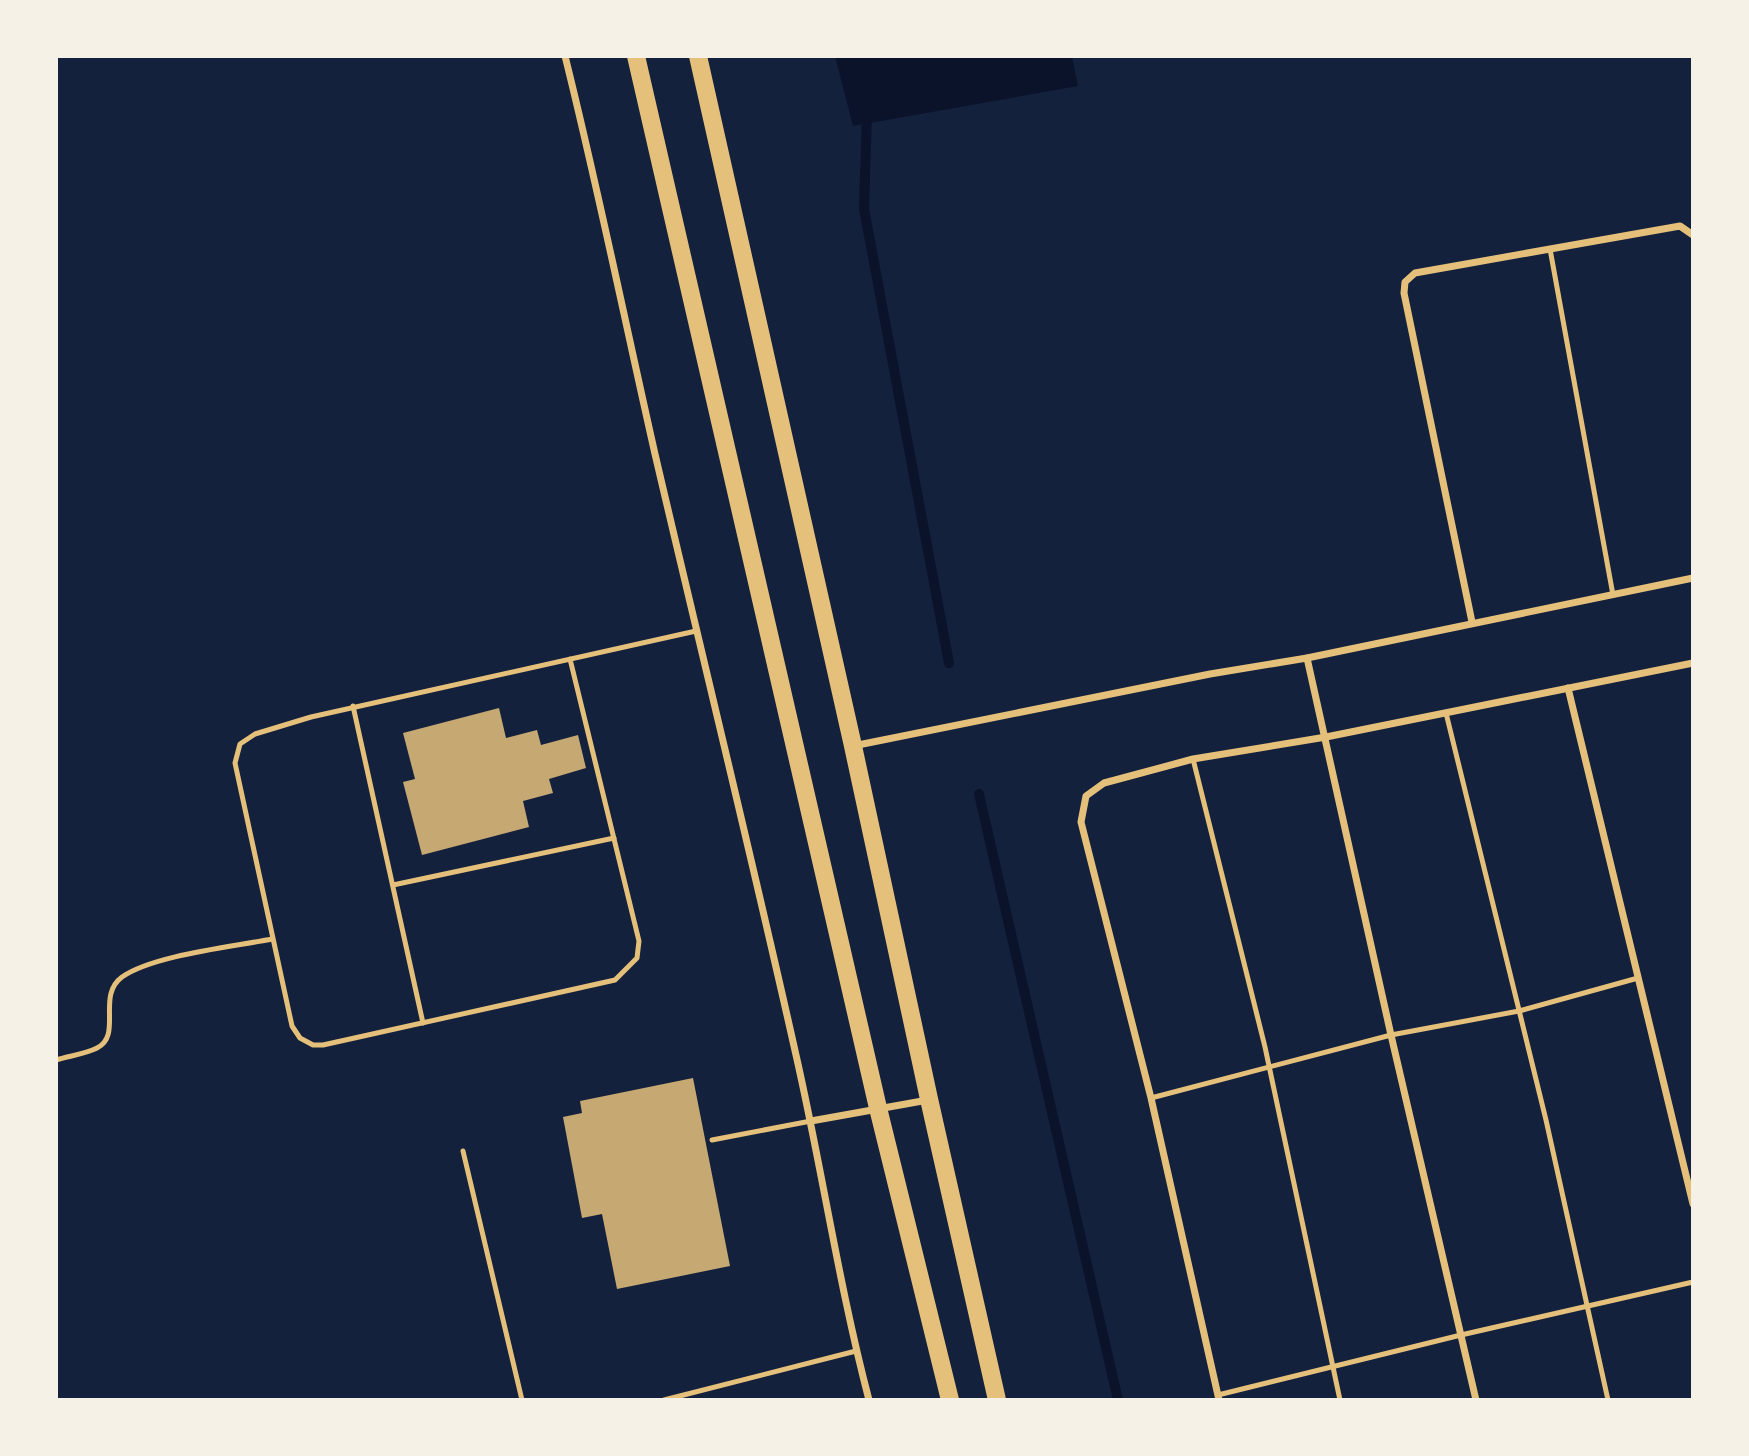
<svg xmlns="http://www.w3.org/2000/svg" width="1749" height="1456" viewBox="0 0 1749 1456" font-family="'Sofia Sans Condensed',sans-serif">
  <rect width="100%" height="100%" fill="#14213d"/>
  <path fill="#0b132b" d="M835,56h237l6,30 -225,40z"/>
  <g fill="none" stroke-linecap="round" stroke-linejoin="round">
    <g stroke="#0b132b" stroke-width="10">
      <path d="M867,112l-3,97 85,454"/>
      <path d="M979,794l139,606"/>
    </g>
  </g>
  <g fill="#c6a872">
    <path d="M499,708l7,30 31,-8 4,15 37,-10 8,33 -37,11 4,14 -30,8 6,26 -107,28 -19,-73 12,-3 -12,-46z"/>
    <path d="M693,1078l37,188 -113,23 -15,-75 -20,4 -19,-101 19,-4 -2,-12z"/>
  </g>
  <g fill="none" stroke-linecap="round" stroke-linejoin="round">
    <g stroke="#e5c07b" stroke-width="5">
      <path d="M1550,249l63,346"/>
      <path d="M570,659l69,282 -2,17 -22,22 -292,65h-10l-13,-7 -8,-12 -57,-263 5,-19 15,-10 56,-17 385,-86"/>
      <path d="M353,706l70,317"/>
      <path d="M1446,713l100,407 62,280"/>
      <path d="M1193,759l72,288 75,353"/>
      <path d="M393,885l221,-47"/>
      <path d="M56,1060c13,-4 29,-6 41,-12 26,-13 -1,-52 25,-71 32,-22 110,-30 150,-38"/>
      <path d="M1151,1098l240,-63 128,-24 119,-33"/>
      <path d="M712,1140l99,-19"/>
      <path d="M463,1151l59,249"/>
      <path d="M1218,1395l243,-60 232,-53"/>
      <path d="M664,1400l192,-49"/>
    </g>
    <g stroke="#e5c07b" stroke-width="7">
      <path d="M565,56c33,132 60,266 90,398 47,201 96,400 141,601 26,114 43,231 73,345"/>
      <path d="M1472,622l-68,-329 1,-11 10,-9 265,-47 13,9"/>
      <path d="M1307,658l84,377 85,365"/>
      <path d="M1568,688l125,516"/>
      <path d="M853,746l357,-72 97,-16 386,-80"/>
      <path d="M811,1121l117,-21"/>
      <path d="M1219,1400l-68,-302 -70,-276 5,-26 18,-13 89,-24 133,-22 367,-74"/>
    </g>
    <g stroke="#e5c07b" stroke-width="18">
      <path d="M636,56l242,1052 72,292"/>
      <path d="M698,56l155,690 76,353 68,301"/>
    </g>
  </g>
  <rect width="1749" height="1456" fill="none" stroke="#f6f1e7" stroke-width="116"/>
</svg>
